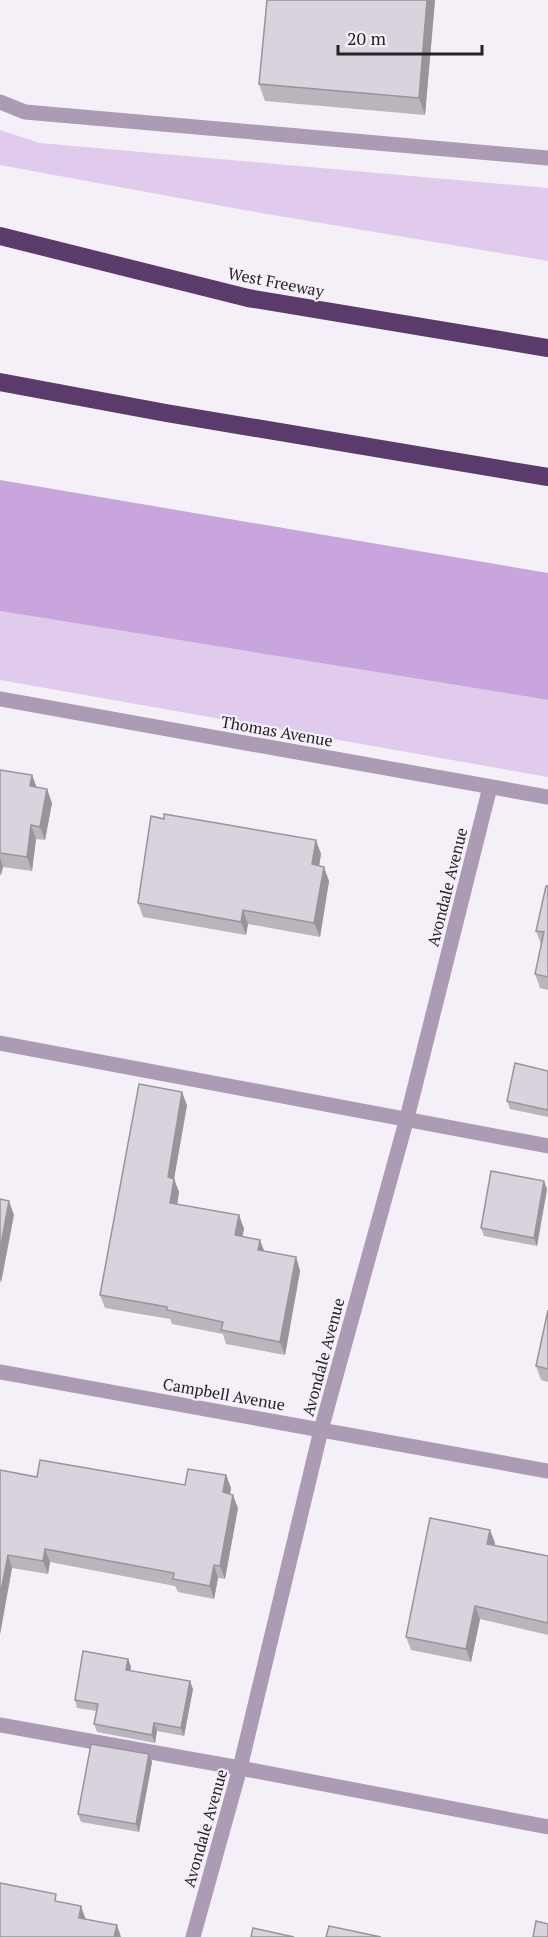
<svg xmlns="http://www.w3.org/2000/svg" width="548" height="1937" viewBox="0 0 548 1937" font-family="'PT Serif',serif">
  <rect width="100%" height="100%" fill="#f5eff8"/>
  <g fill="#e0cbed">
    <path d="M0,130l40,13 508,45v73l-304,-51 -244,-45z"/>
    <path d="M0,611l548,89v77l-548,-97z"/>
  </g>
  <path fill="#c8a5dd" d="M0,480l548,93v127l-548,-89z"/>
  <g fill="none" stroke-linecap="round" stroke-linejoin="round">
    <g stroke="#ab9bb4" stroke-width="15">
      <path d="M0,102l25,10 523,46"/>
      <path d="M0,699l548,98"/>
      <path d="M0,1043l548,103"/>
      <path d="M0,1372l548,99"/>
      <path d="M0,1725l240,43 308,59"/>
      <path d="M193,1937l47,-169 81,-338 86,-312 83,-331"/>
    </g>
    <g stroke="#5a3b6b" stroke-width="18">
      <path d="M0,236l248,62 300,50"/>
      <path d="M0,382l166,31 382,64"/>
    </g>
  </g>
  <g fill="#bab5bd">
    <path d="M435,0l-10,115 -160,-14 -6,-17z"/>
    <path d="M0,770l32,5 4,12 16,16 -7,37 -9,-1 -4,32 -29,-4 -2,8h-1z"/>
    <path d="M321,854l-2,12 10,15 -9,56 -72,-13 -2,11 -103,-18 -5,-14z"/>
    <path d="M548,886v104l-8,-2 -5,-14 6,-30 -5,-13z"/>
    <path d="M548,1071v46l-38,-8 -3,-8z"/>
    <path d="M187,1105l-13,74 5,13 -2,13 62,10 5,14 -2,7 22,15 32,6 4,14 -15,84 -59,-11 -3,-10 -51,-10 -2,-5 -65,-11 -5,-13z"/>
    <path d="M547,1189l-10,57 -53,-10 -3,-8z"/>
    <path d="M548,1310v72l-7,-2 -5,-14z"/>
    <path d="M0,1470l37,7 148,8 41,-10 5,13 -1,6 8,14 -13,71 -7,-1 -4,21 -36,-7 -3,-6 -125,-24 -2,12 -36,-6 -12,66z"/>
    <path d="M495,1543l-1,2 54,11v79l-68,-16 -9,43 -60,-12 -5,-13z"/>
    <path d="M128,1659l3,8 -1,4 63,18 -9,47 -27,-5 -2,12 -58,-11 -3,-8 3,-13 -20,-3 -2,-8z"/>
    <path d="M149,1754l3,8 -13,70 -58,-10 -3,-8z"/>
  </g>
  <g fill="#97949a">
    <path d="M427,0h8l-10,115 -6,-17z"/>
    <path d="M32,775l5,13 -7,-2z"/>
    <path d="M47,789l5,14 -7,37 -5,-13z"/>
    <path d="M31,825l5,14 -4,32 -5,-14z"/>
    <path d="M316,840l5,14 -4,24 -5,-14z"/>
    <path d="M0,857l3,10 -2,8 -1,-4z"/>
    <path d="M324,867l5,14 -9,56 -6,-14z"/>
    <path d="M243,910l5,14 -2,11 -5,-13z"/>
    <path d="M182,1092l5,13 -13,74 5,13 -4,25 -5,-14 -2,-26z"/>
    <path d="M544,1181l3,8 -10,57 -3,-8z"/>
    <path d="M9,1201l5,14 -13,68 -1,-4v-29z"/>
    <path d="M239,1215l5,14 -4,19 -5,-13z"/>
    <path d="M260,1240l5,13 -7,-3z"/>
    <path d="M296,1257l4,14 -15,84 -5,-13z"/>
    <path d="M226,1475l5,13 -3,17 -5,-13z"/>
    <path d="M233,1495l5,13 -13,71 -5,-13z"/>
    <path d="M490,1530l5,13 -3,14 -5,-13z"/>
    <path d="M45,1549l5,13 -2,12 -5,-13z"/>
    <path d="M8,1555l4,13 -12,66v-38z"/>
    <path d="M214,1565l4,13 -4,21 -4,-13z"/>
    <path d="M475,1606l5,13 -9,43 -5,-13z"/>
    <path d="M128,1659l3,8 -2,11 -3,-8z"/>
    <path d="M190,1681l3,8 -9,47 -3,-8z"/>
    <path d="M154,1723l3,8 -2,12 -3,-8z"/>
    <path d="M149,1754l3,8 -13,70 -3,-8z"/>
    <path d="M81,1906l5,14 -7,-2z"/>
    <path d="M117,1925l4,12h-7z"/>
  </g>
  <g fill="#d8d3dc" stroke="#97949a" stroke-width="1.5">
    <path d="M267,0h160l-8,98 -160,-14z"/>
    <path d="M0,770l32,5 -2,11 17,3 -7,38 -9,-2 -4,32 -27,-4z"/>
    <path d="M164,814l152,26 -4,24 12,3 -10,56 -71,-13 -2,12 -103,-19 13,-87 13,3z"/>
    <path d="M546,886h2v91l-13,-3 9,-42 -8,-1z"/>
    <path d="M515,1063l33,8v39l-41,-9z"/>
    <path d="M139,1084l43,8 -14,85 6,2 -4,24 69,12 -4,20 25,5 -2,10 38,7 -16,85 -59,-12 2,-8 -56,-12v-3l-67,-12z"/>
    <path d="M491,1171l53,10 -10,57 -53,-10z"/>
    <path d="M0,1199l9,2 -9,49z"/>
    <path d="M548,1310v59l-12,-3z"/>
    <path d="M40,1460l145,25 3,-16 38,6 -3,17 10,3 -13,71 -6,-1 -4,21 -37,-7 1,-6 -129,-24 -2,12 -35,-6 -8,41v-126l37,7z"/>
    <path d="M430,1518l60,12 -3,14 61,12v67l-73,-17 -9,43 -60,-12z"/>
    <path d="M83,1651l45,8 -2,11 64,11 -9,47 -27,-5 -2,12 -58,-11 4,-20 -23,-4z"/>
    <path d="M91,1744l58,10 -13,70 -58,-10z"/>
    <path d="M0,1883l56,11 -1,7 26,5 -2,12 38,7 -3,12h-114z"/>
    <path d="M536,1921l12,3v13h-15z"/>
    <path d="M329,1926l52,11h-55z"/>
    <path d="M253,1928l41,9h-43z"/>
  </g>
  <g text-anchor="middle" stroke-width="4.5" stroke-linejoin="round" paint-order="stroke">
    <g font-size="16" fill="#252326" stroke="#f5eff8">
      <text transform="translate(276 282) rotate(11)" y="6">West Freeway</text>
      <text transform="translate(277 731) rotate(10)" y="6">Thomas Avenue</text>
      <text transform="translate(447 887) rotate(-76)" y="6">Avondale Avenue</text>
      <text transform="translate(323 1357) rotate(-75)" y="6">Avondale Avenue</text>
      <text transform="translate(224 1394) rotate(10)" y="6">Campbell Avenue</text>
      <text transform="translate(205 1828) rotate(-74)" y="6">Avondale Avenue</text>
    </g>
  </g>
  <path d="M338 45v9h144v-9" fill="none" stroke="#252326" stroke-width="3"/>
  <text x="347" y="45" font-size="18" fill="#252326" stroke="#f5eff8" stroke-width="4.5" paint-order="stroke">20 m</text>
</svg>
